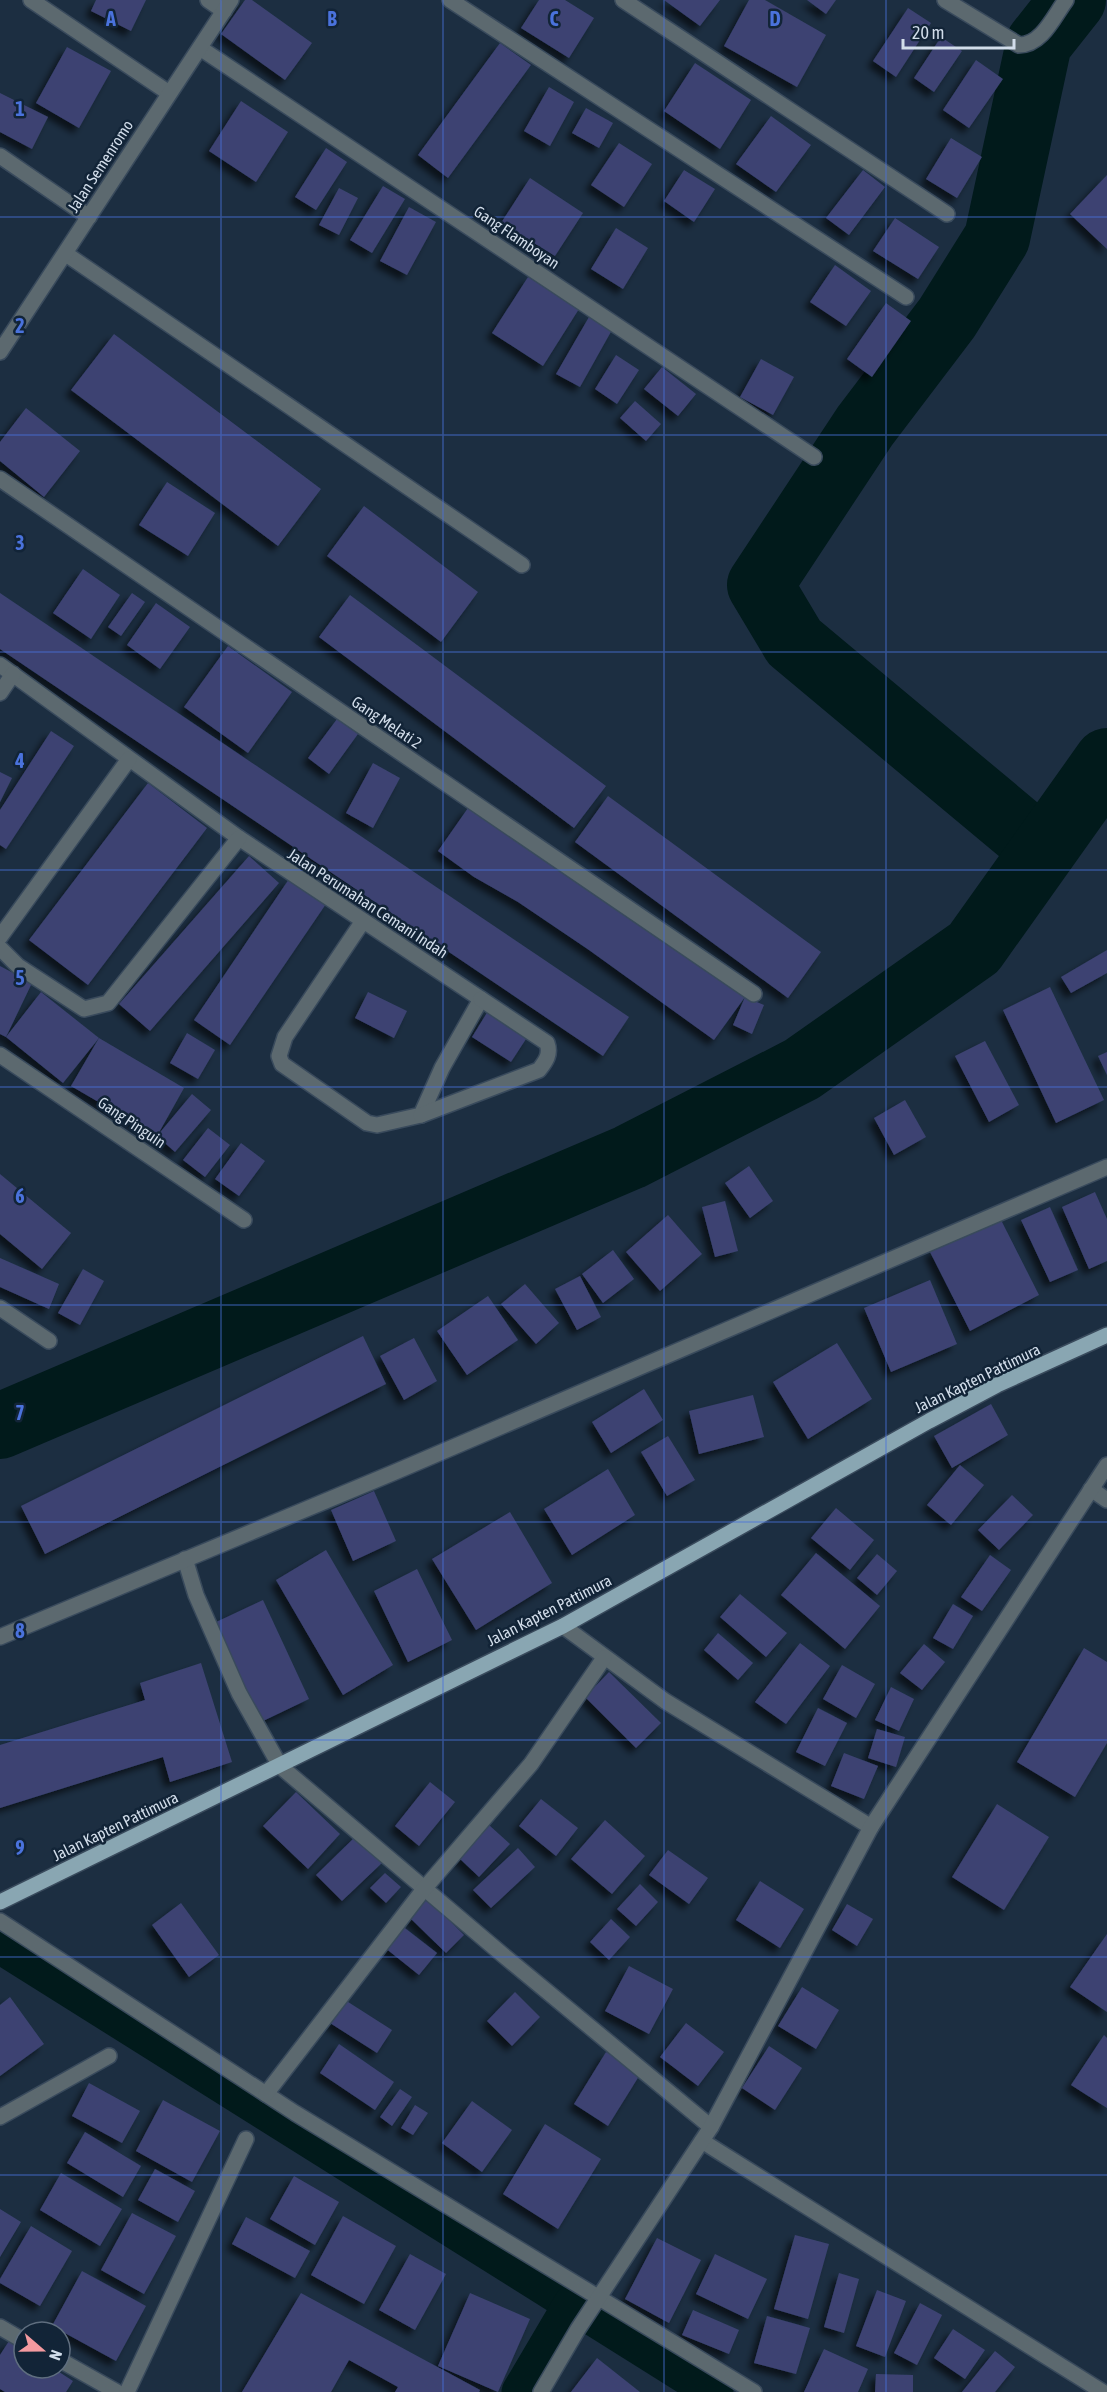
<svg xmlns="http://www.w3.org/2000/svg" width="1107" height="2392" viewBox="0 0 1107 2392" font-family="'Asap Condensed',sans-serif">
  <defs>
    <filter id="shadow"><feDropShadow dx="-5.5" dy="5.5" stdDeviation="3" flood-color="#0009"/></filter>
  </defs>
  <rect width="100%" height="100%" fill="#1c2e41"/>
  <g fill="none" stroke-linecap="round" stroke-linejoin="round">
    <g stroke="#011a1b" stroke-width="39">
      <path d="M0,1944l714,448"/>
      <path d="M521,2392l52,-88"/>
    </g>
    <g stroke="#011a1b" stroke-width="66">
      <path d="M1043,850l-249,-208 -34,-57 105,-159 82,-108 50,-80 42,-195 34,-43"/>
      <path d="M0,1426l630,-269 172,-88 172,-121 133,-187"/>
    </g>
  </g>
  <g fill="#3c4372" filter="url(#shadow)">
    <path d="M96,0h50l-15,31 -40,-20z"/>
    <path d="M245,0h7l60,43 -27,37 -64,-46z"/>
    <path d="M539,0h26l29,18 -25,40 -48,-30z"/>
    <path d="M664,0h56l-20,26z"/>
    <path d="M749,0h16l61,35 -29,52 -73,-41z"/>
    <path d="M807,0h29l-10,14z"/>
    <path d="M908,8l23,15 -35,54 -23,-16z"/>
    <path d="M941,37l21,14 -28,41 -20,-14z"/>
    <path d="M500,43l31,22 -83,113 -30,-23z"/>
    <path d="M67,47l44,24 -32,57 -43,-25z"/>
    <path d="M976,60l27,19 -34,49 -26,-18z"/>
    <path d="M695,63l56,37 -31,49 -56,-38z"/>
    <path d="M549,87l25,15 -24,44 -26,-15z"/>
    <path d="M0,93l48,24 -16,32 -32,-17z"/>
    <path d="M241,101l47,31 -32,50 -47,-31z"/>
    <path d="M586,108l27,15 -14,25 -27,-15z"/>
    <path d="M771,116l40,29 -35,47 -40,-28z"/>
    <path d="M951,138l31,19 -25,41 -31,-19z"/>
    <path d="M619,143l33,21 -28,43 -33,-22z"/>
    <path d="M326,148l21,14 -31,48 -21,-13z"/>
    <path d="M684,170l31,19 -21,33 -30,-21z"/>
    <path d="M863,170l22,17 -36,48 -23,-17z"/>
    <path d="M1107,175v74l-37,-35z"/>
    <path d="M530,178l53,35 -28,43 -54,-33z"/>
    <path d="M383,186l22,13 -33,54 -22,-13z"/>
    <path d="M339,188l19,10 -19,37 -20,-10z"/>
    <path d="M409,207l27,15 -29,53 -27,-14z"/>
    <path d="M895,218l44,29 -21,32 -45,-28z"/>
    <path d="M616,228l32,20 -25,41 -32,-20z"/>
    <path d="M835,265l36,26 -25,35 -36,-24z"/>
    <path d="M528,277l51,32 -36,57 -51,-33z"/>
    <path d="M886,303l25,18 -39,56 -25,-18z"/>
    <path d="M589,317l23,13 -32,57 -24,-13z"/>
    <path d="M114,334l207,155 -43,57 -207,-156z"/>
    <path d="M616,355l23,15 -22,34 -22,-15z"/>
    <path d="M761,359l33,18 -21,38 -33,-18z"/>
    <path d="M662,367l34,27 -18,22 -34,-27z"/>
    <path d="M635,401l26,23 -15,17 -26,-23z"/>
    <path d="M26,408l54,43 -36,46 -44,-36v-19z"/>
    <path d="M167,482l48,31 -27,43 -49,-31z"/>
    <path d="M364,506l114,86 -37,50 -114,-86z"/>
    <path d="M83,569l37,26 -29,44 -38,-26z"/>
    <path d="M0,593l629,424 -26,39 -603,-407z"/>
    <path d="M132,593l13,9 -24,34 -13,-9z"/>
    <path d="M350,595l256,191 -32,42 -255,-191z"/>
    <path d="M156,603l34,24 -30,42 -33,-24z"/>
    <path d="M228,646l64,46 -44,61 -64,-46z"/>
    <path d="M337,719l21,15 -29,40 -21,-16z"/>
    <path d="M51,731l23,15 -68,103 -6,-4v-35z"/>
    <path d="M373,763l27,15 -27,50 -27,-15z"/>
    <path d="M0,772l12,6 -12,24z"/>
    <path d="M148,783l59,45 -119,157 -59,-45z"/>
    <path d="M608,796l213,156 -33,46 -213,-156z"/>
    <path d="M468,808l152,100 125,89 -31,43 -125,-90 -71,-48 -44,-25 -36,-26z"/>
    <path d="M249,856l30,27 -129,148 -31,-27z"/>
    <path d="M289,879l37,25 -96,141 -36,-25z"/>
    <path d="M1107,950v23l-36,20 -10,-16z"/>
    <path d="M0,966l32,17 -26,54 -6,-3z"/>
    <path d="M1050,987l54,113 -48,23 -53,-113z"/>
    <path d="M41,992l58,46 -36,45 -57,-46z"/>
    <path d="M368,992l39,19 -13,27 -39,-20z"/>
    <path d="M745,997l19,8 -12,29 -19,-9z"/>
    <path d="M488,1011l40,25 -17,26 -39,-25z"/>
    <path d="M187,1033l28,17 -17,29 -28,-16z"/>
    <path d="M99,1038l85,50 -27,48 -86,-50z"/>
    <path d="M985,1041l34,64 -30,17 -34,-66z"/>
    <path d="M1107,1052v23l-9,-19z"/>
    <path d="M192,1094l19,16 -36,42 -18,-16z"/>
    <path d="M905,1100l21,37 -32,18 -20,-37z"/>
    <path d="M208,1128l22,17 -25,32 -22,-17z"/>
    <path d="M241,1143l24,18 -26,35 -24,-17z"/>
    <path d="M749,1166l24,35 -23,17 -25,-35z"/>
    <path d="M0,1174l71,59 -29,36 -42,-35z"/>
    <path d="M1095,1192l12,27v42l-18,8 -27,-62z"/>
    <path d="M725,1201l13,50 -23,6 -13,-50z"/>
    <path d="M1050,1207l28,63 -28,12 -29,-62z"/>
    <path d="M668,1215l34,39 -42,37 -34,-39z"/>
    <path d="M999,1216l40,79 -69,36 -40,-79z"/>
    <path d="M613,1250l21,29 -31,24 -21,-29z"/>
    <path d="M0,1258l59,26 -10,25 -49,-22z"/>
    <path d="M83,1269l21,12 -24,44 -22,-12z"/>
    <path d="M580,1276l21,41 -24,13 -22,-41z"/>
    <path d="M930,1280l27,64 -66,28 -27,-64z"/>
    <path d="M525,1284l34,39 -23,21 -35,-40z"/>
    <path d="M488,1296l30,44 -51,35 -30,-44z"/>
    <path d="M363,1336l23,48 -341,170 -24,-48z"/>
    <path d="M414,1338l23,43 -33,19 -24,-44z"/>
    <path d="M837,1343l35,56 -64,40 -35,-57z"/>
    <path d="M644,1389l19,31 -52,33 -19,-31z"/>
    <path d="M753,1395l11,42 -65,17 -10,-43z"/>
    <path d="M991,1404l17,31 -56,33 -18,-32z"/>
    <path d="M668,1436l27,44 -28,16 -26,-44z"/>
    <path d="M960,1465l24,20 -33,40 -24,-20z"/>
    <path d="M608,1469l27,46 -63,40 -28,-46z"/>
    <path d="M374,1491l22,50 -43,20 -22,-51z"/>
    <path d="M1012,1495l21,20 -34,35 -21,-20z"/>
    <path d="M836,1508l38,32 -24,30 -39,-32z"/>
    <path d="M510,1512l42,71 -76,47 -44,-71z"/>
    <path d="M326,1550l67,115 -50,30 -67,-115z"/>
    <path d="M816,1553l64,53 -35,43 -64,-54z"/>
    <path d="M877,1554l20,17 -20,24 -20,-17z"/>
    <path d="M990,1555l21,15 -29,41 -21,-14z"/>
    <path d="M417,1569l35,71 -44,22 -34,-71z"/>
    <path d="M740,1594l47,39 -21,24 -46,-40z"/>
    <path d="M263,1600l46,99 -48,23 -47,-99z"/>
    <path d="M953,1604l20,12 -20,33 -20,-11z"/>
    <path d="M718,1633l35,30 -15,17 -34,-30z"/>
    <path d="M800,1643l30,23 -44,58 -31,-22z"/>
    <path d="M924,1644l21,18 -23,28 -22,-17z"/>
    <path d="M1084,1648l23,14v81l-32,54 -58,-35z"/>
    <path d="M201,1663l31,99 -62,20 -7,-25 -163,51v-63l145,-45 -5,-17z"/>
    <path d="M842,1665l33,19 -19,34 -33,-19z"/>
    <path d="M609,1672l52,51 -25,25 -51,-51z"/>
    <path d="M891,1687l23,12 -15,32 -24,-11z"/>
    <path d="M818,1708l29,15 -22,43 -29,-14z"/>
    <path d="M877,1729l28,8 -9,30 -28,-9z"/>
    <path d="M844,1753l34,13 -14,33 -33,-13z"/>
    <path d="M430,1782l25,20 -36,44 -24,-20z"/>
    <path d="M296,1792l44,42 -32,35 -45,-43z"/>
    <path d="M541,1799l37,29 -22,28 -37,-30z"/>
    <path d="M997,1804l52,33 -45,73 -52,-33z"/>
    <path d="M605,1820l40,36 -33,38 -41,-35z"/>
    <path d="M489,1825l21,19 -31,33 -21,-20z"/>
    <path d="M357,1835l26,27 -41,39 -26,-26z"/>
    <path d="M518,1848l17,19 -44,41 -18,-18z"/>
    <path d="M668,1850l40,28 -19,26 -40,-29z"/>
    <path d="M385,1873l16,14 -15,16 -16,-15z"/>
    <path d="M760,1881l44,28 -24,39 -44,-28z"/>
    <path d="M640,1884l18,18 -22,24 -19,-17z"/>
    <path d="M427,1898l37,37 -18,18 -37,-36z"/>
    <path d="M181,1903l38,52 -30,22 -37,-52z"/>
    <path d="M847,1904l26,15 -16,27 -25,-16z"/>
    <path d="M611,1919l19,18 -21,23 -19,-18z"/>
    <path d="M401,1925l36,28 -18,22 -35,-28z"/>
    <path d="M1107,1934v78l-37,-25z"/>
    <path d="M629,1966l44,23 -24,45 -44,-23z"/>
    <path d="M802,1987l37,23 -23,39 -38,-23z"/>
    <path d="M515,1992l25,25 -28,29 -25,-25z"/>
    <path d="M10,1997l34,47 -44,32v-71z"/>
    <path d="M345,2000l47,30 -15,23 -47,-30z"/>
    <path d="M686,2023l38,29 -26,34 -38,-29z"/>
    <path d="M1104,2035l3,3v70l-36,-23z"/>
    <path d="M339,2044l55,38 -19,28 -55,-37z"/>
    <path d="M769,2046l33,22 -27,42 -33,-22z"/>
    <path d="M606,2052l35,21 -33,53 -34,-22z"/>
    <path d="M89,2083l51,28 -18,32 -50,-27z"/>
    <path d="M400,2089l12,8 -20,29 -12,-9z"/>
    <path d="M163,2100l57,31 -28,51 -56,-31z"/>
    <path d="M472,2101l40,29 -30,42 -40,-29z"/>
    <path d="M415,2105l13,8 -15,22 -12,-7z"/>
    <path d="M545,2124l56,35 -43,70 -55,-35z"/>
    <path d="M85,2132l56,34 -18,31 -56,-34z"/>
    <path d="M155,2169l40,22 -17,31 -40,-22z"/>
    <path d="M61,2173l61,36 -22,37 -60,-36z"/>
    <path d="M294,2176l45,26 -24,43 -45,-26z"/>
    <path d="M0,2209l21,13 -21,35z"/>
    <path d="M132,2213l44,23 -32,58 -43,-24z"/>
    <path d="M343,2216l53,30 -32,58 -53,-29z"/>
    <path d="M246,2217l64,34 -15,27 -63,-34z"/>
    <path d="M31,2226l41,25 -32,55 -40,-23v-4z"/>
    <path d="M795,2235l34,9 -21,75 -34,-10z"/>
    <path d="M657,2238l44,22 -32,63 -44,-24z"/>
    <path d="M410,2254l36,20 -31,56 -36,-20z"/>
    <path d="M715,2254l52,25 -19,40 -52,-25z"/>
    <path d="M82,2271l64,35 -30,55 -64,-35z"/>
    <path d="M839,2273l20,6 -15,54 -20,-6z"/>
    <path d="M877,2290l29,11 -21,56 -29,-11z"/>
    <path d="M301,2293l179,97 -1,2h-84l3,-5 -49,-27 -18,32h-89z"/>
    <path d="M470,2293l60,26 -32,73 -60,-26z"/>
    <path d="M920,2303l22,12 -25,50 -23,-12z"/>
    <path d="M693,2310l46,20 -10,24 -47,-19z"/>
    <path d="M767,2316l43,12 -14,46 -42,-11z"/>
    <path d="M953,2329l32,21 -20,29 -31,-21z"/>
    <path d="M9,2341l15,9v18h29l20,13 -7,11h-61l-5,-3v-34z"/>
    <path d="M824,2349l44,20 -10,23h-54z"/>
    <path d="M995,2351l20,16 -20,25h-33z"/>
    <path d="M597,2358l43,34h-69z"/>
    <path d="M876,2374l37,1v17h-38z"/>
  </g>
  <g fill="none" stroke-linecap="round" stroke-linejoin="round">
    <defs>
      <g id="minor">
        <path d="M31,0l138,93"/>
        <path d="M208,0l16,11"/>
        <path d="M450,0l456,297"/>
        <path d="M623,0l324,214"/>
        <path d="M945,0l74,45c23,0 35,-29 47,-45"/>
        <path d="M200,48l614,409"/>
        <path d="M0,156l89,61"/>
        <path d="M66,254l456,311"/>
        <path d="M0,352l231,-352"/>
        <path d="M0,479l754,515"/>
        <path d="M0,665l239,173 242,161 -39,69 -21,47 -44,10 -10,-2 -85,-59 -3,-8 6,-19 78,-116"/>
        <path d="M0,693l13,-19"/>
        <path d="M0,937l129,-178"/>
        <path d="M0,948l18,18 66,43 24,-6 131,-165"/>
        <path d="M0,1055l244,165"/>
        <path d="M421,1115l118,-45c7,-9 12,-16 8,-27l-66,-44"/>
        <path d="M0,1308l49,33"/>
        <path d="M1091,1489l16,11"/>
        <path d="M185,1559l11,36 43,98 41,73 223,189 208,172"/>
        <path d="M563,1626l102,75 206,126"/>
        <path d="M0,1637l395,-165 712,-305"/>
        <path d="M0,1921l295,192 459,279"/>
        <path d="M266,2094l158,-205 107,-125 73,-106"/>
        <path d="M0,2117l109,-61"/>
        <path d="M702,2141l401,251"/>
        <path d="M0,2327l24,14"/>
        <path d="M60,2360l57,32"/>
        <path d="M127,2392l119,-253"/>
        <path d="M541,2392l37,-63 133,-202 160,-300 236,-362"/>
      </g>
      <path id="major" d="M0,1902l563,-276 366,-205 68,-36 110,-50"/>
    </defs>
    <use href="#minor" stroke="#394a5c" stroke-width="18"/>
    <use href="#major" stroke="#394a5c" stroke-width="18"/>
    <use href="#minor" stroke="#5c696f" stroke-width="15"/>
    <use href="#major" stroke="#89a6b2" stroke-width="15"/>
  </g>
  <path fill="none" stroke="#4a72dc" stroke-width="1.5" stroke-opacity="0.55" d="M221,0v2392M443,0v2392M664,0v2392M886,0v2392M0,217h1107M0,435h1107M0,652h1107M0,870h1107M0,1087h1107M0,1305h1107M0,1522h1107M0,1740h1107M0,1957h1107M0,2175h1107"/>
  <g text-anchor="middle" stroke-width="5" stroke-linejoin="round" paint-order="stroke">
    <g font-size="16" fill="#d2ddea" stroke="#122437">
      <text transform="translate(100 166) rotate(-57)" y="6">Jalan Semenromo</text>
      <text transform="translate(517 237) rotate(34)" y="6">Gang Flamboyan</text>
      <text transform="translate(387 722) rotate(34)" y="6">Gang Melati 2</text>
      <text transform="translate(368 903) rotate(33)" y="6">Jalan Perumahan Cemani Indah</text>
      <text transform="translate(132 1122) rotate(34)" y="6">Gang Pinguin</text>
      <text transform="translate(977 1378) rotate(-26)" y="6">Jalan Kapten Pattimura</text>
      <text transform="translate(549 1610) rotate(-27)" y="6">Jalan Kapten Pattimura</text>
      <text transform="translate(115 1826) rotate(-26)" y="6">Jalan Kapten Pattimura</text>
    </g>
  </g>
  <g font-size="20" text-anchor="middle" font-weight="bold" fill="#4a72dc" stroke="#122437" stroke-width="5" stroke-linejoin="round" paint-order="stroke">
    <text x="111" y="26">A</text>
    <text x="332" y="26">B</text>
    <text x="554" y="26">C</text>
    <text x="775" y="26">D</text>
    <text x="20" y="116">1</text>
    <text x="20" y="333">2</text>
    <text x="20" y="550">3</text>
    <text x="20" y="768">4</text>
    <text x="20" y="985">5</text>
    <text x="20" y="1203">6</text>
    <text x="20" y="1420">7</text>
    <text x="20" y="1638">8</text>
    <text x="20" y="1855">9</text>
  </g>
  <g transform="translate(42 2350) rotate(110)"><circle r="28" fill="#122437" stroke="#5f6e7f" stroke-width="1.5"/>
  <path d="M0-4.5L10 22L0 15L-10 22Z" fill="#f49aa0"/>
  <text y="-9" font-size="16" font-weight="bold" text-anchor="middle" fill="#d2ddea">N</text>
  </g>
  <path d="M903 39v9h111v-9" fill="none" stroke="#d2ddea" stroke-width="3"/>
  <text x="912" y="39" font-size="18" fill="#d2ddea" stroke="#122437" stroke-width="4.5" paint-order="stroke">20 m</text>
</svg>
